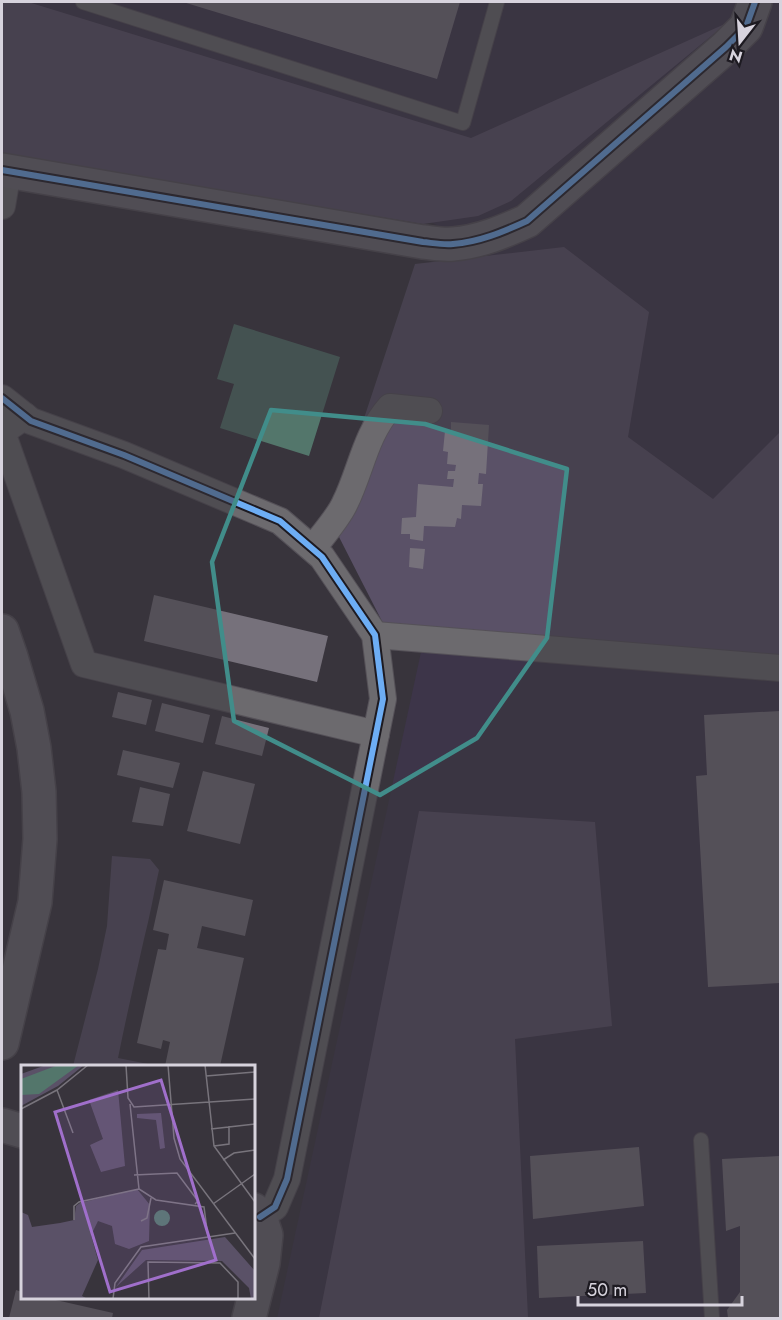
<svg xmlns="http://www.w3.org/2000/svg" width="782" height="1320" viewBox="0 0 782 1320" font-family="Jost,sans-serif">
  <rect width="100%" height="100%" fill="#38343c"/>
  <g fill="#3d3549">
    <path d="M2,2h778v470l-74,59 -135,-95 51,-109 -200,-110z"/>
    <path d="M421,652l359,30v636h-503z"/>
  </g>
  <g fill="#5a5167">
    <path d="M2,2h26l443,136 256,-115 -216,178 -33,15 -55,8 -421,-70z"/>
    <path d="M564,247l85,65 -21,125 85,62 67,-67v227l-391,-24 -51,-100 -2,-32 79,-239z"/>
    <path d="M419,811l176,11 17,204 -97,13 13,279h-209z"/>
    <path d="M112,856l38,3 9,11c-5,22 -9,46 -15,69 -9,40 -18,79 -26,119l40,8h-85l25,-97 9,-43z"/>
  </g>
  <path fill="#53766b" d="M234,324l106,33 -31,99 -89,-28 14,-44 -17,-5z"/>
  <g fill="#76717b">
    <path d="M183,2h277l-23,77z"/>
    <path d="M451,422l38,3 -3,49 -7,-1 -1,11h5l-2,22 -19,-1 -1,14 -4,-1 -2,9 -31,-1 -1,15 -13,-2v-5h-9l1,-16 14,-1 2,-33 35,3 1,-8h-7l1,-8h7l1,-6 -9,-1 1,-12 -5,-1 2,-20 6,1z"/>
    <path d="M410,548l15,1 -2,20 -14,-2z"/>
    <path d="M154,595l174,41 -11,46 -173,-41z"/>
    <path d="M118,692l34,8 -6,25 -34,-8z"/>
    <path d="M162,703l48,12 -7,28 -48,-12z"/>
    <path d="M780,711v272l-72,4 -12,-211 11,-1 -3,-60z"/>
    <path d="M222,716l47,12 -7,28 -47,-12z"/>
    <path d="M123,750l57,13 -7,25 -56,-13z"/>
    <path d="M203,771l52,13 -15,60 -53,-13z"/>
    <path d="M140,787l30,7 -7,32 -31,-4z"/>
    <path d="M164,880l89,20 -8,36 -43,-10 -5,22 47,10 -24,108h-55l5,-24 -7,-2 -2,9 -24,-6 21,-94 8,1 3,-16 -16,-4z"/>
    <path d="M639,1147l5,59 -111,13 -3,-63z"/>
    <path d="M779,1156l1,12v150h-52l-1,-8 13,-18v-66l-14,5 -4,-72z"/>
    <path d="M643,1241l3,52 -107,5 -2,-52z"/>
    <path d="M16,1290l6,2v6h25l66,15 -1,5h-103z"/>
  </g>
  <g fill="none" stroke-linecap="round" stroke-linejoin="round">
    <defs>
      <g id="lane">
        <path d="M83,2l380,121 34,-121"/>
        <path d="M701,1140l11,178"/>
      </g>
      <g id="street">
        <path d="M2,206l6,-35"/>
        <path d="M2,398l29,23 93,34 156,66 42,36 53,78 8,64 -96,480 -12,28 -15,10"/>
        <path d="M25,416l-23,16 82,232 292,70"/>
        <path d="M313,548c9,-12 26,-31 32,-45 16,-32 20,-68 45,-96l39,4"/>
        <path d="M375,635l405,33"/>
      </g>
      <g id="secondary">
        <path d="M2,170l421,72c10,1 20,3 30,2 26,-2 50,-12 74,-23l199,-174 20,-20 9,-25"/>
        <path d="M2,631l9,26 16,54 7,37 5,44 1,47 -5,63 -33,141"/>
        <path d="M2,1125l20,6"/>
        <path d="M249,1318l14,-55 3,-28 -6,-18 -6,-7"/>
      </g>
    </defs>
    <use href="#lane" stroke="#555158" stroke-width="16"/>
    <use href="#street" stroke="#555158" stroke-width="28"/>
    <use href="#secondary" stroke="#555158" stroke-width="36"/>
    <use href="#lane" stroke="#6c6a6e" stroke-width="14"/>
    <use href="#street" stroke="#6c6a6e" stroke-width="26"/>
    <use href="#secondary" stroke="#6e6b72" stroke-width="33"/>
    <defs>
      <g id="cycleway">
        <path d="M2,170l421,72c10,1 20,3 30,2 26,-2 50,-12 74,-23l199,-174 20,-20 9,-25"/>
        <path d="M2,398l29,23 93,34 156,66 42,36 53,78 8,64 -96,480 -12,28 -15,10"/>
      </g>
    </defs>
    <use href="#cycleway" stroke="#1d1a21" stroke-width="10"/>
    <use href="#cycleway" stroke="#6dadf4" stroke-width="6"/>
  </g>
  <path d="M0 0H782V1320H0ZM271,410l154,14 142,45 -20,169 -70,100 -97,57 -146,-74 -22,-159z" fill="#38343c" fill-opacity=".55" fill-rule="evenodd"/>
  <path fill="none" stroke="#418d8a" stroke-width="4.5" stroke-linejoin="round" d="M271,410l154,14 142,45 -20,169 -70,100 -97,57 -146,-74 -22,-159z"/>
  <g transform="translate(21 1065)">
    <rect width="234" height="234" fill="#38343c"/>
    <path d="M25,0h38l-26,21 -37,20v-32zM97,25l7,76 -24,6 -11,-27 13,-6 -14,-39zM140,48l4,35 -5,1 -4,-29 -19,-2v-4zM116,124l13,16 -1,36 -20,8 -14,-5 -3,-18 -14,-5 -7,14 7,25 -16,36 6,3h-67v-87l7,3 4,12 28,-4 14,-3 2,-14 4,-3zM204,172l30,34v28h-4l-2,-11 -27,-27 -76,-1 -30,27 26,-37z" fill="#5a5167"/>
    <path d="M37,0h21l-40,29 -18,1v-16zM133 153a8 8 0 1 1 16 0a8 8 0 1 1-16 0Z" fill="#53766b"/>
    <path fill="none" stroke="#78747c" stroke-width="1.5" d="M105,0l2,33 6,9 121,-8M147,0l6,73 6,21 75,100M184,0l9,81 41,56M185,11l49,-4M36,25l16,43M109,39l9,85 17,11 48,7 4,30M0,44l36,-19 31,-25M190,64l44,-5M193,81l15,-2v-18M202,95l11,-7 21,-3M113,110l43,-2 21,28 -3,3M192,139l42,-30M53,155v-14l5,-4 60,-13M120,156l6,-3 4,-20M92,234l2,-16 26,-36 94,-14M128,234l-1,-37 72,1 18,19v17"/>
    <path fill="#a06fcb" fill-opacity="0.15" stroke="#a06fcb" stroke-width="3" d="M140,15l55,180 -106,32 -55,-180z"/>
    <rect width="234" height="234" fill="none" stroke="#d7d3dd" stroke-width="3"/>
  </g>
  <rect width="782" height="1320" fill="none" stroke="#d7d3dd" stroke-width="6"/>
  <g transform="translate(740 42) rotate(197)" stroke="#1d1a21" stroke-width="4.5" paint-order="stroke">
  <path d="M0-4.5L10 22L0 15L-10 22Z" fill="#d7d3dd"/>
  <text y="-9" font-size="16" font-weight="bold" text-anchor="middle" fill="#d7d3dd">N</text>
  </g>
  <path d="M578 1296v9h164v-9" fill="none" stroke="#d7d3dd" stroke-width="3"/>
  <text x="587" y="1296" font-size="18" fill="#d7d3dd" stroke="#1d1a21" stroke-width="4.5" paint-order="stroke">50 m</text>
</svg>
